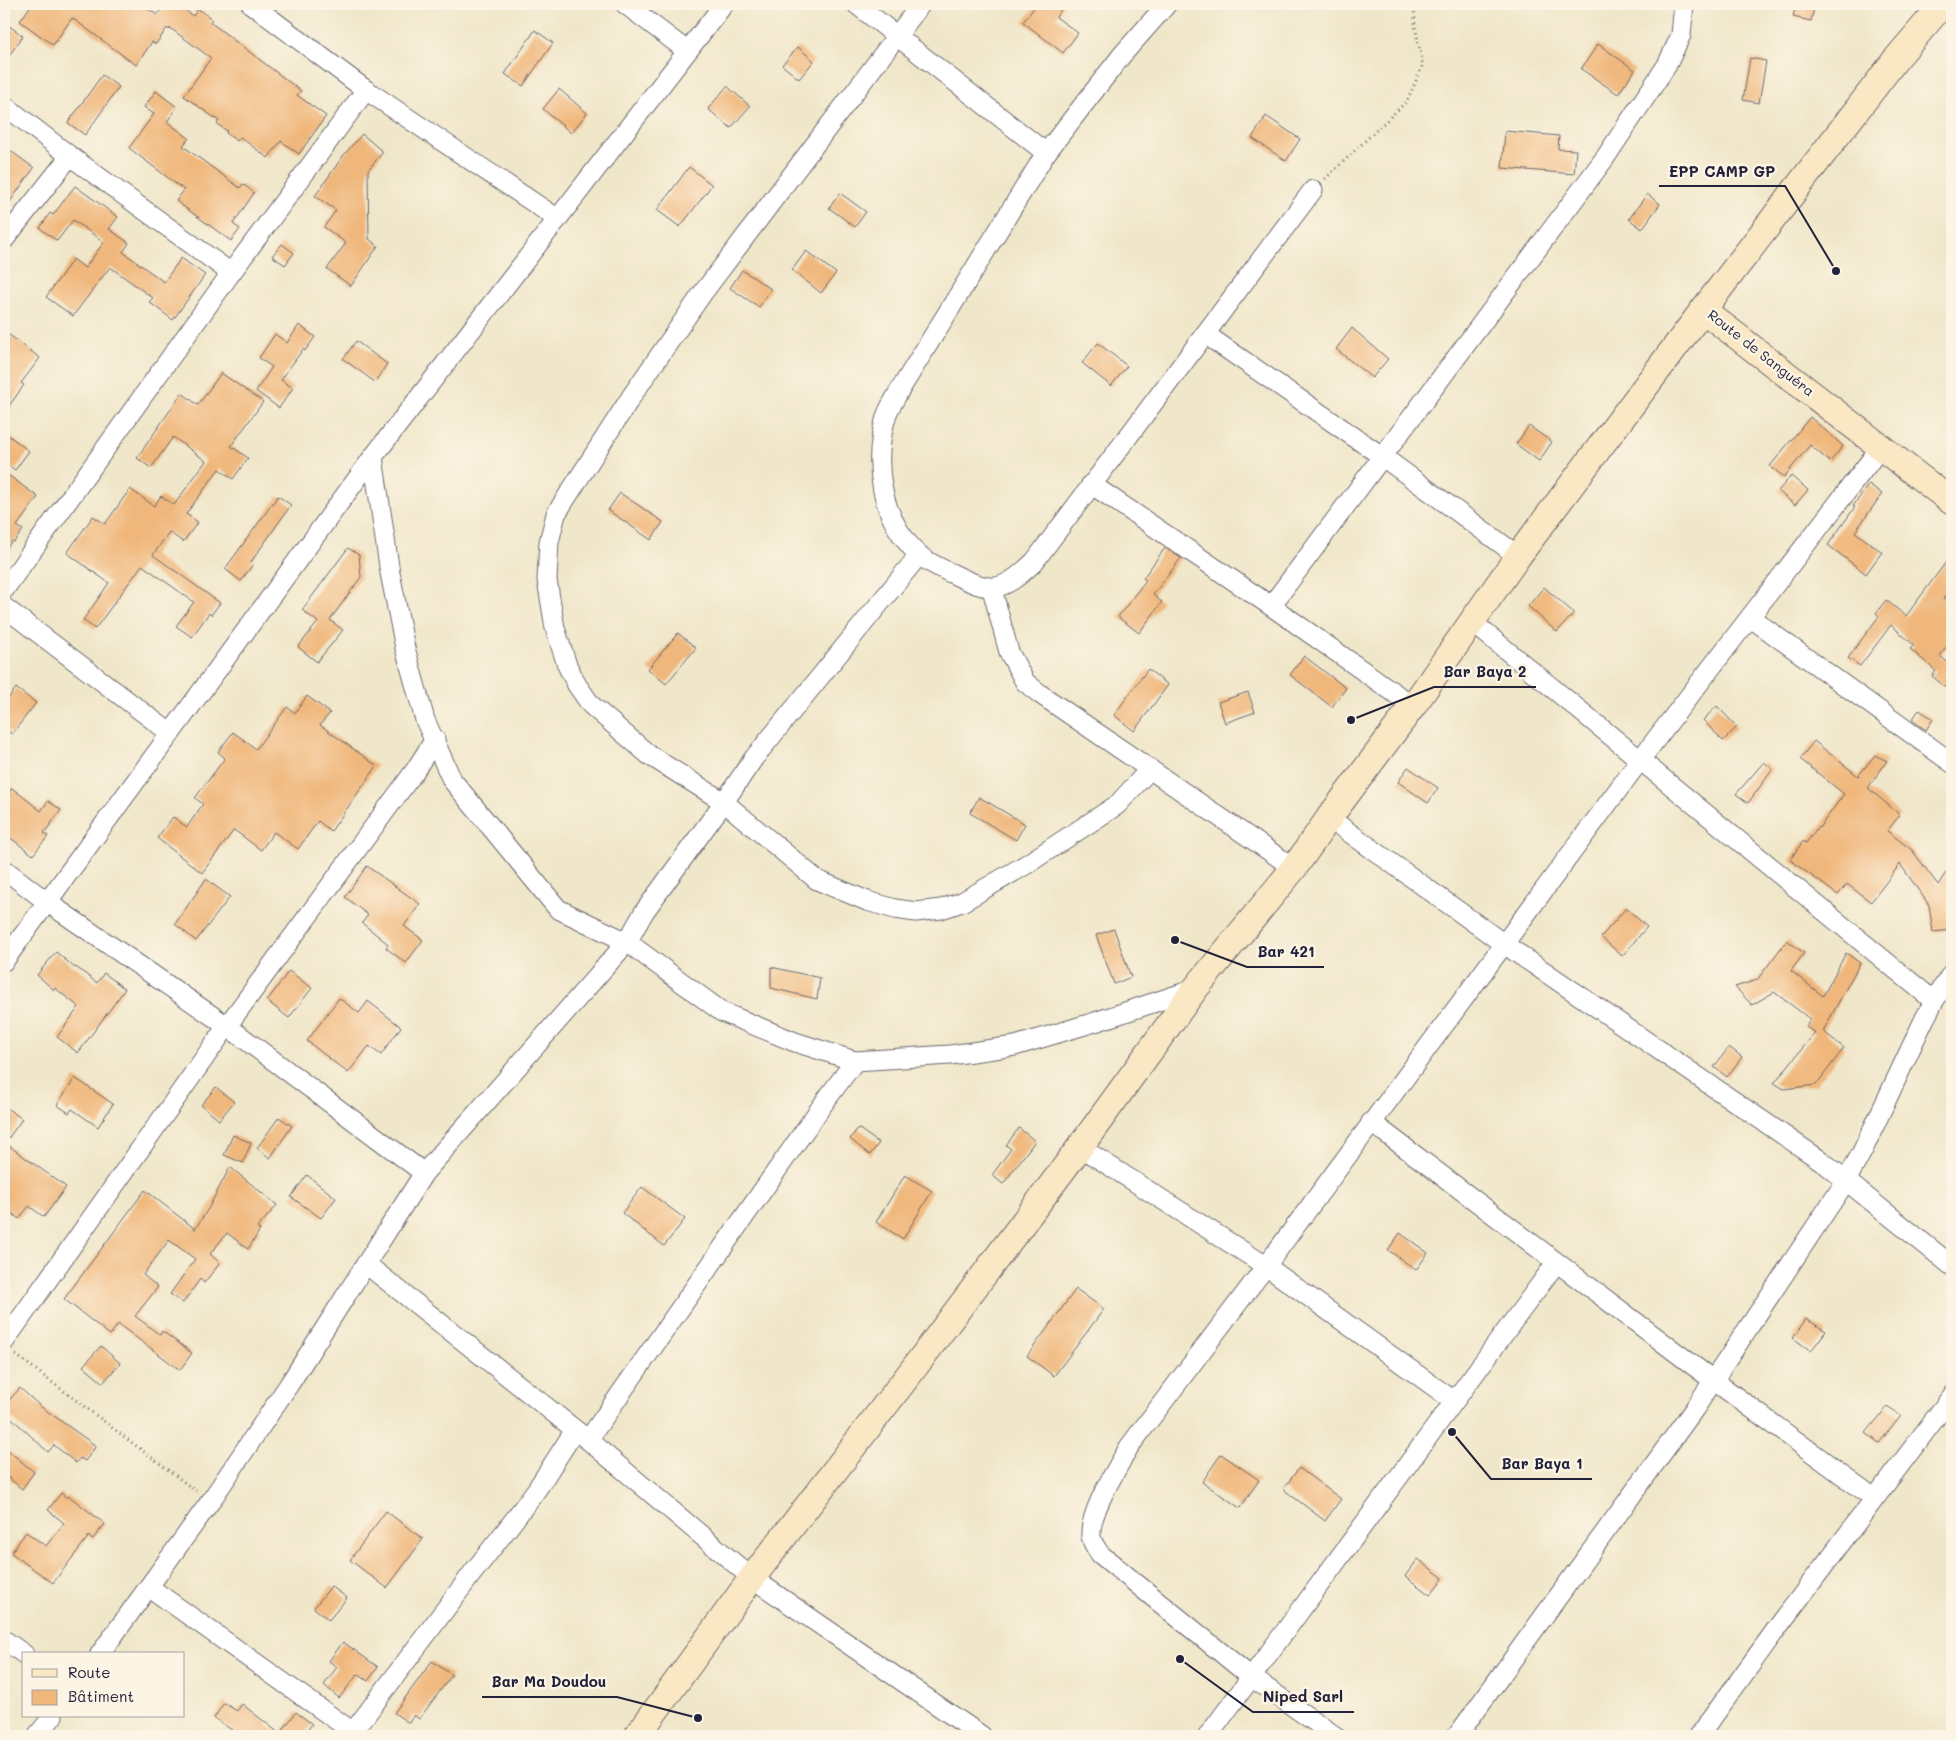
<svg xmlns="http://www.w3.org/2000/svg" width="1956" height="1740" viewBox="0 0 1956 1740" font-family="Mali,sans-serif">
  <rect width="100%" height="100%" fill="#fcf5e5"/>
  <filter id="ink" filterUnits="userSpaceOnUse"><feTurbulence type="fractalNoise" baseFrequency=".02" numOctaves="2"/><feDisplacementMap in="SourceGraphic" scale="10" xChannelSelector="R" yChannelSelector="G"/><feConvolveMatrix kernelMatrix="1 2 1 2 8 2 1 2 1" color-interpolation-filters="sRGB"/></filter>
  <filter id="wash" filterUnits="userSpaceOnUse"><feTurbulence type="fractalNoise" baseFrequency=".0096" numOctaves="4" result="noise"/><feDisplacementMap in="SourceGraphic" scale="20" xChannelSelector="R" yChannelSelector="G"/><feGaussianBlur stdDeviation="1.12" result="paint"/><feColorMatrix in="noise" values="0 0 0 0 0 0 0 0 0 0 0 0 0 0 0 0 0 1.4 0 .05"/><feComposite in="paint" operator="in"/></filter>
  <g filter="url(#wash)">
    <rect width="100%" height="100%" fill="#f0e6c9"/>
    <g id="blocks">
      <g fill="#f0b77b">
        <path d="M32,4h109l16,11 8,-11h12l16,12 5,-7 14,10 -2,3 91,69 -4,4 29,21 -27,38 -18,-13 -13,17 -28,-21 -3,4 -11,-8 1,-2 -10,-7 2,-3 -35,-25 27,-38 -41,-30 -1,2 -2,-2 -11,16 -4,-2 -16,23 -64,-47 -19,27 -33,-24z"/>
        <path d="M1037,4h28l-9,13 22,16 -15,20 -40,-31z"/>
        <path d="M1796,4h19l-4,17 -18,-4z"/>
        <path d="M4,22l19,14 -19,27z"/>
        <path d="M535,30l18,13 -30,43 -18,-12z"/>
        <path d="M1598,44l37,26 -17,24 -37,-25z"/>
        <path d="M798,47l16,14 -15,18 -17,-14z"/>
        <path d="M1750,58l16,3 -7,42 -16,-3z"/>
        <path d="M102,75l17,12 -34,48 -17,-12z"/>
        <path d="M727,86l23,20 -19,22 -23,-19z"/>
        <path d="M559,89l28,24 -16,20 -28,-24z"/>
        <path d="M156,91l21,16 -10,15 22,16 -6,8 57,42 3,-4 11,9 -21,31 7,5 -9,12 -55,-40 8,-11 -55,-42 25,-34 -10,-7z"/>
        <path d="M1266,116l34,23 -14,22 -34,-23z"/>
        <path d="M1505,131l54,5 -1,13 18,1 -2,24 -72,-6z"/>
        <path d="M362,134l21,18 -15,18 1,69 9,7 -27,40 -24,-17 19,-26 -22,-16 12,-17 -21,-14 28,-40z"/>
        <path d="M4,146l30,22 -30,42z"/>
        <path d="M689,167l23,18 -32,42 -23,-17z"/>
        <path d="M75,186l43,31 -9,12 20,14 -6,9 41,30 17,-24 24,17 -32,45 -24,-18 4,-4 -43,-31 -37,49 -27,-19 27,-38 12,9 19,-26 -31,-22 -16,21 -17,-13 10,-15 3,2z"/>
        <path d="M840,193l26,19 -11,15 -26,-19z"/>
        <path d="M1647,194l13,10 -18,25 -13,-10z"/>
        <path d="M282,244l12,9 -9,12 -13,-9z"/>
        <path d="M806,251l30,22 -15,20 -29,-23z"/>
        <path d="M742,270l29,19 -12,18 -29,-19z"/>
        <path d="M299,325l16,12 -10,14 -2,-2 -22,31 12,8 -14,20 -23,-17 16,-24 -13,-9 16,-24 12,9z"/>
        <path d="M1352,328l36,31 -16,19 -36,-29z"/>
        <path d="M4,331l36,27 -19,25 3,2 -20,28z"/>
        <path d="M356,341l31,23 -12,18 -32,-23z"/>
        <path d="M1098,343l29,23 -16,20 -29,-23z"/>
        <path d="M221,373l42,29 -32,44 17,12 -15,21 -14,-10 -33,45 12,8 -15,20 -14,-10 -16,23 67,48 -9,12 -2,-2 -17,24 -16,-11 18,-24 -52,-37 -47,64 -12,-9 26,-37 -42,-30 26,-37 12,8 25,-35 24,17 7,-10 13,9 32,-44 -33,-24 -22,31 -14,-10 45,-65 16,12z"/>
        <path d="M1810,417l33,29 -13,16 -20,-17 -26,32 -14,-11z"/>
        <path d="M1529,426l23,16 -13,19 -23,-17z"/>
        <path d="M4,432l25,19 -14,19 -11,-8z"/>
        <path d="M4,472l34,25 -21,29 6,4 -9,12 -2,-1 -8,11z"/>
        <path d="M1791,476l17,14 -13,15 -17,-14z"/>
        <path d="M1869,484l13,10 -27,38 27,20 -16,22 -38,-29 27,-38 -2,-1z"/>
        <path d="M620,493l43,29 -12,18 -43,-30z"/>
        <path d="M278,496l13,9 -40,57 2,2 -12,17 -16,-12z"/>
        <path d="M348,548l11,7 2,22 -31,43 13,10 -26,32 -19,-15 20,-25 -16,-12z"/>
        <path d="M1165,548l16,10 -28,37 9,7 -23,31 -21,-16 28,-37 -3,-2z"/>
        <path d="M1952,554v33l-9,12 9,6v34l-12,17 12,10v27l-20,-17 4,-5 -26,-22 4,-4 -23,-20 -31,41 -12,-8 31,-42 -3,-3 10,-13 20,16z"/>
        <path d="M1544,587l30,26 -17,19 -29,-26z"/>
        <path d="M678,633l18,15 -30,36 -18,-15z"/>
        <path d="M1304,656l42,32 -14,19 -42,-32z"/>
        <path d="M1148,669l20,16 -34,46 -20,-16z"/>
        <path d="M16,688l20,15 -24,31 -8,-6v-24z"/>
        <path d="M1248,692l7,20 -30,11 -7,-21z"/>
        <path d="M307,696l23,17 -10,12 57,41 -46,65 -13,-10 -20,28 -24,-17 -13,18 -27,-20 -32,43 -45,-35 16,-21 14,10 16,-23 -8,-6 30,-40 -7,-6 15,-20 23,17 31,-42 8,6z"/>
        <path d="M1717,706l20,21 -14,14 -20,-21z"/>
        <path d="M1919,710l14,9 -7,11 -14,-10z"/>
        <path d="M1814,741l44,35 17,-21 12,6 -19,27 32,27 -13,16 25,19 26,35 14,-22v67l-19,2 -4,-27 -29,-41 -29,38 -24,-18 -9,11 -48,-35 13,-19 3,2 12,-16 1,1 25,-34 -44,-35z"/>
        <path d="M1764,762l9,7 -25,34 -12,-9z"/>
        <path d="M1408,767l30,21 -10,15 -30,-21z"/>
        <path d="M12,788l29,23 7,-10 13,9 -17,23 4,3 -15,19 -29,-22v-34z"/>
        <path d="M979,797l46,27 -9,16 -46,-27z"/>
        <path d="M367,866l53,38 -16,22 19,14 -17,23 -20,-15 2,-4 -26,-21 6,-8 -23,-18z"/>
        <path d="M206,879l24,18 -34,44 -21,-17z"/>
        <path d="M1626,908l21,19 -25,29 -21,-19z"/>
        <path d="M1114,929l17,48 -17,7 -18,-49z"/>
        <path d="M1787,940l17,13 -13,18 32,25 23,-43 14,10 -37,68 21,17 -28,37 -32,4 -10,-6 41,-50 -9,-6 4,-8 -36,-27 -22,13 -17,-18 22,-7z"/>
        <path d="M56,952l19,16 1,-1 21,16 7,-10 21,16 -47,64 -21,-16 22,-30 -24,-19 -1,2 -17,-15z"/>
        <path d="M771,967l49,11 -3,21 -46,-11z"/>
        <path d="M289,971l23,17 -23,30 -22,-17z"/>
        <path d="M339,998l20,15 9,-12 33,26 -20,28 -12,-9 -21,27 -41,-32z"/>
        <path d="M1729,1047l13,10 -15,20 -13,-10z"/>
        <path d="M75,1078l38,26 -15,23 -26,-18 -3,4 -12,-8z"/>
        <path d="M216,1087l18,15 -15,18 -18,-15z"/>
        <path d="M4,1106l18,13 -17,24 61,44 -22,30 -15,-11 -10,13 -15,-12z"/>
        <path d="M279,1117l13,9 -22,32 -13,-10z"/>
        <path d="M858,1128l21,15 -9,12 -20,-16z"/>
        <path d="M1019,1128l16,13 -32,43 -11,-9 19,-26 -5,-4z"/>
        <path d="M233,1135l18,8 -8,20 -19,-8z"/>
        <path d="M230,1167l47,38 -20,23 3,2 -12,19 -21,-16 -17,21 10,9 -16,20 -4,-4 -17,24 -13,-9 25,-35 -26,-19 -26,35 15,12 -23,29 25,19 2,-4 30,22 -12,17 -62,-46 -8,11 -46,-36 81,-109 50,39 13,-20z"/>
        <path d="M307,1175l29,23 -15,20 -30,-21z"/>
        <path d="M905,1175l27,16 -29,48 -27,-17z"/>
        <path d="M642,1187l43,32 -21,27 -42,-33z"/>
        <path d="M1400,1233l28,20 -12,17 -28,-20z"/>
        <path d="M1076,1289l28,20 -50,67 -27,-20z"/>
        <path d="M1806,1319l20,12 -15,20 -18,-13z"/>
        <path d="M101,1346l19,17 -17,20 -20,-17z"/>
        <path d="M20,1388l20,18 56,40 -11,15 -5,-3 -4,5 -22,-18 -6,7 -44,-41v-5z"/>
        <path d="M1887,1407l14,9 -22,27 -13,-10z"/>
        <path d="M4,1447l30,25 -12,17 -18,-15z"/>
        <path d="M1221,1454l38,26 -19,28 -38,-26z"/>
        <path d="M1299,1468l42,31 -16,22 -42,-32z"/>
        <path d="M61,1493l6,5 2,-2 36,28 -13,16 -3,-4 -36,47 -42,-30 15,-21 20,14 18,-23 -16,-13z"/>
        <path d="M386,1511l37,28 -36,49 -37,-28z"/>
        <path d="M1418,1559l25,19 -13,17 -25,-19z"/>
        <path d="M331,1586l16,12 -18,22 -15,-12z"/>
        <path d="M343,1642l35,25 -10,14 -10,-7 -19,24 -15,-13 13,-18 -8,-6z"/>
        <path d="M432,1661l20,14 -33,44 -5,-4 -5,8 -15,-10z"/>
        <path d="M224,1703l13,8 5,-7 38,30 16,-22 16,12 -9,12h-62l-27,-18z"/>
      </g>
    </g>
  </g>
  <g filter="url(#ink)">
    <use href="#blocks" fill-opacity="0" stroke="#6a676d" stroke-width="1"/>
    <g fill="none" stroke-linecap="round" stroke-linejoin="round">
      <defs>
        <g id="street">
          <path d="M251,4l115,86 192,129"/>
          <path d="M625,4l62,47"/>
          <path d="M724,4l-351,453 17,116 15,75 20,72 27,60 106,129 69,33 95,70 73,30 60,19 95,-6 65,-9 80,-24 100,-33"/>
          <path d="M856,4l190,149"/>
          <path d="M921,4l-219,290 -69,100 -77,120 -7,28 -2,38 8,48 12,37 10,20 14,20 58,50 75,47 93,78 50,21 28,8 21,3 25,-3 21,-7 65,-38 90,-59 33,-36"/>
          <path d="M1167,4l-45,51 -76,98 -148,240c-4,8 -10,16 -12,24 -14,48 -5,102 32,137 9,8 22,14 33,19 41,20 49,21 83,-11l279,-372"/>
          <path d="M4,105l66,51 161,117"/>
          <path d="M4,240l66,-84"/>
          <path d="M1205,334l178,123 135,99"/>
          <path d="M1091,484l180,122 142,100"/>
          <path d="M992,589l17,63 16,30 15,12 254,174"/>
          <path d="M4,590l227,-317 135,-183"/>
          <path d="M1271,606l334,-448 62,-93 14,-30 3,-31"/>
          <path d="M4,607l166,126"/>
          <path d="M1751,618l201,145"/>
          <path d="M1472,622l462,379"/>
          <path d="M1329,818l175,126 319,218 129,104"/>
          <path d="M4,869l43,33 180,124 197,147"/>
          <path d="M4,961l369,-504"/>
          <path d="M1371,1122l323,244 180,132"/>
          <path d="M1080,1147l186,119 188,135"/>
          <path d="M366,1264l222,176 164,138 230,158"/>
          <path d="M4,1342l223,-316 187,-254 21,-33"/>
          <path d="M588,1440l238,-340 29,-39"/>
          <path d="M149,1587l204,145"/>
          <path d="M4,1640l20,14"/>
          <path d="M100,1654l110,-152 80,-119 134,-210 203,-231 17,-30 80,-110 30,-44 165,-203"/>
          <path d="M37,1736l16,-20"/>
          <path d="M350,1736l124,-165 37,-47 26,-35 38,-59"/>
          <path d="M1208,1736l348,-473"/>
          <path d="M1335,1736l-84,-59 -151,-123c-4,-6 -8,-11 -9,-18 -2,-24 26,-67 38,-89l137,-181 374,-506 241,-313"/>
          <path d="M1457,1736l238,-328 151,-227 16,-29 62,-132 10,-19 18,-28"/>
          <path d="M1699,1736l81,-112 172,-228"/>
        </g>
        <g id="secondary">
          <path d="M1703,310l249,192"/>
          <path d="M637,1736l115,-158 162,-210 166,-221 115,-158 99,-121 35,-50 84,-112 105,-150 185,-246 193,-251 47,-55"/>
        </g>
      </defs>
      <use href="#street" stroke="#6a676d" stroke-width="21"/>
      <use href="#secondary" stroke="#6a676d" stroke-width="28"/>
      <g stroke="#6a676d" stroke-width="3" stroke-dasharray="1 4" stroke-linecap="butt">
        <path d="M1325,179l82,-78 16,-36 -8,-39 -1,-22"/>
        <path d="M16,1355l180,136"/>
      </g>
      <use href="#street" stroke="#fff" stroke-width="19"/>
      <use href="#secondary" stroke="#fae7c3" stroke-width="26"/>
    </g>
  </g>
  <g text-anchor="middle" stroke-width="5" stroke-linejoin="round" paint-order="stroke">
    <g font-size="14" fill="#22223b" stroke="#fcf5e5">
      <text transform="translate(1761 353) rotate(38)" y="5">Route de Sanguéra</text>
    </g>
  </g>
  <path fill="none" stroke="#22223b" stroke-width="2" d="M1836 271L1785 186H1659M1351 720L1434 687H1536M1175 940L1247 967H1324M1452 1432L1491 1479H1592M698 1718L617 1697H482M1180 1659L1253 1712H1354"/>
  <g fill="#22223b" stroke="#fcf5e5" stroke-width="2">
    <circle cx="1836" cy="271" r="5"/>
    <circle cx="1351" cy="720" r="5"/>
    <circle cx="1175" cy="940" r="5"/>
    <circle cx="1452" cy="1432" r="5"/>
    <circle cx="698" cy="1718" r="5"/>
    <circle cx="1180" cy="1659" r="5"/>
  </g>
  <g font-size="15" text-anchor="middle" font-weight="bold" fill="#22223b" stroke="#fcf5e5" stroke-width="5" stroke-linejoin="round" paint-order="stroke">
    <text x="1722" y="177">EPP CAMP GP</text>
    <text x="1485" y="677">Bar Baya 2</text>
    <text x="1286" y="957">Bar 421</text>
    <text x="1542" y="1469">Bar Baya 1</text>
    <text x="549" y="1687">Bar Ma Doudou</text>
    <text x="1303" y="1702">Niped Sarl</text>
  </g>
  <rect width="1956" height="1740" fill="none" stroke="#fcf5e5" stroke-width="20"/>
  <rect x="22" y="1652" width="162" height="65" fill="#fcf5e5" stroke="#a5a1a1"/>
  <rect x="32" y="1669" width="25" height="8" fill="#fae7c3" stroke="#a5a1a1"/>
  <text x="68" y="1678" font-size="15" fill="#22223b">Route</text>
  <rect x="32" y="1690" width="25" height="15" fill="#f0b77b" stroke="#a5a1a1"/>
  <text x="68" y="1702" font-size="15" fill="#22223b">Bâtiment</text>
</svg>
